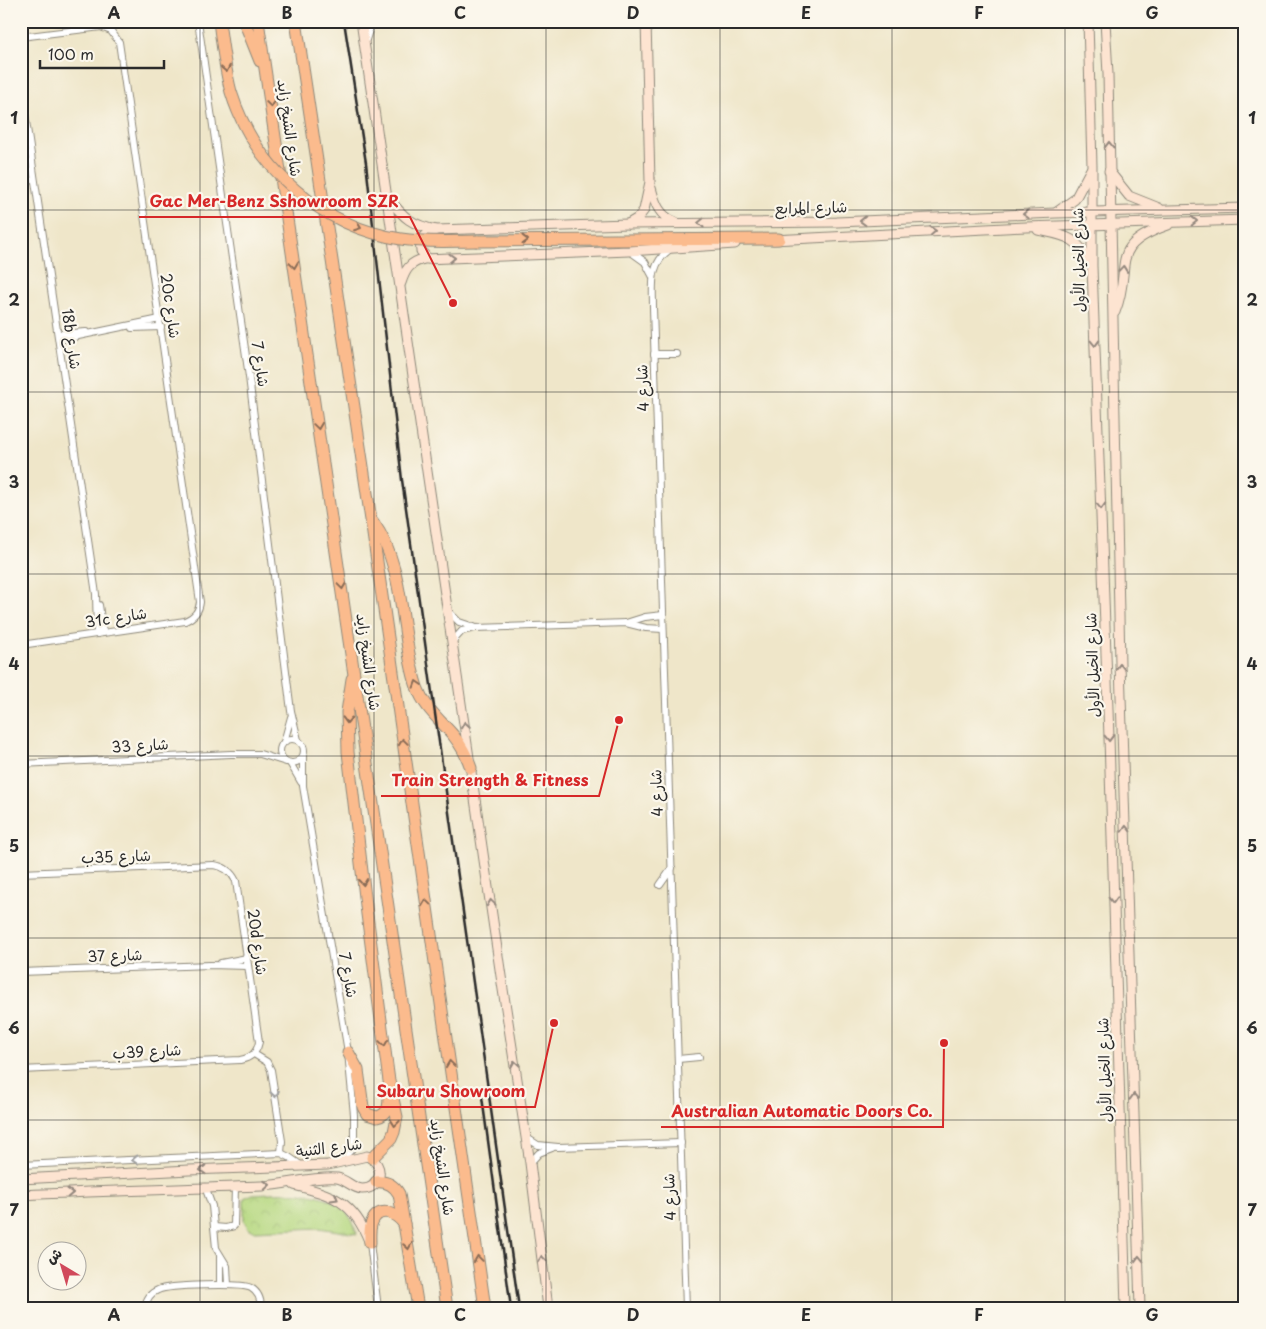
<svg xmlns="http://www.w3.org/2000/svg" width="1266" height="1329" viewBox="0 0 1266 1329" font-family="'Playpen Sans','Playpen Sans Arabic',sans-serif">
  <defs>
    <pattern id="park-crowns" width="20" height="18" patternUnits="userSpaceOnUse" patternTransform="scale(1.25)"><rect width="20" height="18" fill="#b6d880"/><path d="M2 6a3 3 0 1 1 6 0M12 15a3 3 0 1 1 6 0" fill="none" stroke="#9dba6f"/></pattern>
  </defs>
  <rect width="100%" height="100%" fill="#fbf7ec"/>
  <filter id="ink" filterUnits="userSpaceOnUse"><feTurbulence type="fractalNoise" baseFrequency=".02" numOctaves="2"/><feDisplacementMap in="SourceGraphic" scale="10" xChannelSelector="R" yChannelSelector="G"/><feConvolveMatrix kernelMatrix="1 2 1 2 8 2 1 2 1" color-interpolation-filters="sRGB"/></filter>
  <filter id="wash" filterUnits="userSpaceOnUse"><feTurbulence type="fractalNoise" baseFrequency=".0096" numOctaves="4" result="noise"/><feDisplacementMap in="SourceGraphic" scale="20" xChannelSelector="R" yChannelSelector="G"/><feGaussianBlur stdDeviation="1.12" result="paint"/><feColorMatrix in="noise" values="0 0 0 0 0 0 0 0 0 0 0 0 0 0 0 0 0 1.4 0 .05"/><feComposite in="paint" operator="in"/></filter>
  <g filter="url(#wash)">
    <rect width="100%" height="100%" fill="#efe6c9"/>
    <path fill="url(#park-crowns)" stroke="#708256" d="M270,1193c35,-1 76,-2 87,41l-38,-6 -65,3 -5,-2 -5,-8v-23l9,-4z"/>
  </g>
  <g filter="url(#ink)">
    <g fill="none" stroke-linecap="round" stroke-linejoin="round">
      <defs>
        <g id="street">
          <path d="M198,21l51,356 42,334 7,29"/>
          <path d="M21,37l80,-10 10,4 8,11 81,560c-1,10 -6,15 -15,19l-164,24"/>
          <path d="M366,40l3,-10 6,-9"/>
          <path d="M21,87l75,507 1,40"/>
          <path d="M670,249c-21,16 -17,35 -17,59l33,1000"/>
          <path d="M631,252l14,10 8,15"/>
          <path d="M132,328l29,-1"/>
          <path d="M58,334l28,-2"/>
          <path d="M59,340l101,-21"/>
          <path d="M654,354h23"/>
          <path d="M99,605l4,28"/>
          <path d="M449,612l10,10 15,5"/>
          <path d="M626,623l19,-6 18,-2"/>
          <path d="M452,642l10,-11 13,-3 151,-5 20,5 17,1"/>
          <circle cx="292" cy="751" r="12"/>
          <path d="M284,742l7,-25"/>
          <path d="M303,757v29l45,266 6,63v28l-3,7 -13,13"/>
          <path d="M290,763l11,19"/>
          <path d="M21,764l210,-10h29l26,8"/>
          <path d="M21,873l192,-8c11,1 18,6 23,16l23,161c-2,11 -8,16 -19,18l-219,10"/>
          <path d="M660,885l12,-17"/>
          <path d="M221,963l26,-5"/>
          <path d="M21,972l189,-7 38,1"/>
          <path d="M254,1054l13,8 4,8 11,71 -1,12"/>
          <path d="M678,1059l21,-2"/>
          <path d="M527,1138l11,7 20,2 123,-4"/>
          <path d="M530,1163l9,-10 13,-5"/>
          <path d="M21,1165l260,-12 8,4 13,9"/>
          <path d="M205,1187l7,19 4,42 11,18 1,19"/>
          <path d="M214,1227l12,1 8,-2 1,-40"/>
          <path d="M370,1243l8,65"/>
          <path d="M220,1285v-28"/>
          <path d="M145,1308c1,-8 5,-15 13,-18 10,-5 84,-7 93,-2 7,4 10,12 10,20"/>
        </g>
        <g id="secondary">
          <path d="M361,21l141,962 28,180 18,145"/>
          <path d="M1088,21l4,145v100l17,471 17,571"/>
          <path d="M1105,21l3,53 12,590 20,644"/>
          <path d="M1109,171l20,25 30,12"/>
          <path d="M651,188c4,15 8,28 24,34"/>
          <path d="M389,199c15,19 23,26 47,31l192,-6 209,-2 219,-9 189,-5"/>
          <path d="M1057,212l18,-13 16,-30"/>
          <path d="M628,224l10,-6 6,-8 6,-28 -4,-161"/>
          <path d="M1038,230c29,6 38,6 53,34"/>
          <path d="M773,240l253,-13 219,-7"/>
          <path d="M428,259l-7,-8c-2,-12 4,-17 15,-21"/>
          <path d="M401,283c4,-13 9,-21 23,-24l205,-8 106,-7"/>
          <path d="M1115,312c19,-47 -10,-65 53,-87"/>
          <path d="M21,1179l168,-9 139,-5 39,-9c19,8 15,33 -5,33 -10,-1 -15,-9 -25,-11 -23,-2 -51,7 -75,8 -81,3 -161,5 -241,9"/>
          <path d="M294,1185c38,10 59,15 75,56"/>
        </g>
        <g id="highway">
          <path d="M244,21l16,40"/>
          <path d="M258,21l189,1287"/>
          <path d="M296,21l75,499 114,788"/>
          <path d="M477,241l302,-2"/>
          <path d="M373,522c34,48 26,111 44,165 7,20 22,32 36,48 8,10 14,21 18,33"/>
          <path d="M352,679l-5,33 1,40 19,162 22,167 8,36 -3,15 -3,7 -19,19"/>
          <path d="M348,1052l10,18 5,37 4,7 10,3c12,-3 12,-11 12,-22"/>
          <path d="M376,1182c11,-1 18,3 23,12l19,114"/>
          <path d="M370,1243c0,-7 -1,-14 2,-21 7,-17 24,-9 32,2"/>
        </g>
      </defs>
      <use href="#street" stroke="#8d887a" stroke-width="8"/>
      <use href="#secondary" stroke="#8d887a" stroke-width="11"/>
      <use href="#highway" stroke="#8d887a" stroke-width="13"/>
      <use href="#street" stroke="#fff" stroke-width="6"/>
      <use href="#secondary" stroke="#fde4d1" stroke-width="9"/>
      <use href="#highway" stroke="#fbbb8d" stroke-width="11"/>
      <g stroke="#2b2b2b" stroke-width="2.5">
        <path d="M344,21l22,142 36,317 117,828"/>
        <path d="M482,1097l29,211"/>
      </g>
      <defs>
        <path id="highway-bridge" d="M219,21c3,24 6,48 12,71 24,77 91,135 170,147 25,4 50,2 76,2"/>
      </defs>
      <use href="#highway-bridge" stroke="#8d887a" stroke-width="13" stroke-linecap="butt"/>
      <use href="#highway-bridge" stroke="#fbbb8d" stroke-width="11"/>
    </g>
    <defs><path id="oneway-chevron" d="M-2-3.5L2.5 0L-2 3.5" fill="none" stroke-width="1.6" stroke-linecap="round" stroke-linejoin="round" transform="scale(1.25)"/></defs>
    <g stroke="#896c57">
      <use href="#oneway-chevron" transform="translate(226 69) rotate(79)"/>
      <use href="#oneway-chevron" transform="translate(271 104) rotate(82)"/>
      <use href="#oneway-chevron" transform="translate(358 227) rotate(21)"/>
      <use href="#oneway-chevron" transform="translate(525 240)"/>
      <use href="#oneway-chevron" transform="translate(294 265) rotate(82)"/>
      <use href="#oneway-chevron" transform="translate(318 426) rotate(82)"/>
      <use href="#oneway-chevron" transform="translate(342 586) rotate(82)"/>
      <use href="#oneway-chevron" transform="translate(417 684) rotate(-108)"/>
      <use href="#oneway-chevron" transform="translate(347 720) rotate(91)"/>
      <use href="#oneway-chevron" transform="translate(403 742) rotate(-98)"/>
      <use href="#oneway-chevron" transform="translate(363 882) rotate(83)"/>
      <use href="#oneway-chevron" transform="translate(426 903) rotate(-98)"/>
      <use href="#oneway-chevron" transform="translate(384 1043) rotate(82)"/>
      <use href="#oneway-chevron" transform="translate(450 1064) rotate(-98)"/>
      <use href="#oneway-chevron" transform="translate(395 1123) rotate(97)"/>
      <use href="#oneway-chevron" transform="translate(408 1246) rotate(81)"/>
      <use href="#oneway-chevron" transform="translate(478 1259) rotate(-98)"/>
    </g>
    <g stroke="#94887e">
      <use href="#oneway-chevron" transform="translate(1109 145) rotate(-91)"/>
      <use href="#oneway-chevron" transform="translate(1026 214) rotate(177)"/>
      <use href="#oneway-chevron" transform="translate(863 221) rotate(178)"/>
      <use href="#oneway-chevron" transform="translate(1194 221) rotate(-1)"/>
      <use href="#oneway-chevron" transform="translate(701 223) rotate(179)"/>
      <use href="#oneway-chevron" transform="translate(933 231) rotate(-3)"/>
      <use href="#oneway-chevron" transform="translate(452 258) rotate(-2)"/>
      <use href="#oneway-chevron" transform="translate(1123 269) rotate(-85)"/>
      <use href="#oneway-chevron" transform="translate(1095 343) rotate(88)"/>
      <use href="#oneway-chevron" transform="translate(1101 506) rotate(88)"/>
      <use href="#oneway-chevron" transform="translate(1120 667) rotate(-91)"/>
      <use href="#oneway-chevron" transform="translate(465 725) rotate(-99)"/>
      <use href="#oneway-chevron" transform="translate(1109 738) rotate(88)"/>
      <use href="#oneway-chevron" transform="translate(1126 829) rotate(-92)"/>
      <use href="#oneway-chevron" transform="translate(1113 900) rotate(88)"/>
      <use href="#oneway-chevron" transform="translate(491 903) rotate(-98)"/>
      <use href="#oneway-chevron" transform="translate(515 1064) rotate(-99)"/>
      <use href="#oneway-chevron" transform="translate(1134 1097) rotate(-92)"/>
      <use href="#oneway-chevron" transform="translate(203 1170) rotate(178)"/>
      <use href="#oneway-chevron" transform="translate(267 1185) rotate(-4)"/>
      <use href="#oneway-chevron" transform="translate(70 1193) rotate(-2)"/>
      <use href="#oneway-chevron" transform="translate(335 1198) rotate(30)"/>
      <use href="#oneway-chevron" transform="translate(542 1259) rotate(-96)"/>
      <use href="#oneway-chevron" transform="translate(1139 1259) rotate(-92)"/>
    </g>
    <g stroke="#a0a0a0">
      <use href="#oneway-chevron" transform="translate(275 1094) rotate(81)"/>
      <use href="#oneway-chevron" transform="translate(135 1160) rotate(177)"/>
    </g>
  </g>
  <path fill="none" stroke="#2b2b2b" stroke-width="1" stroke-opacity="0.55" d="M200,21v1287M374,21v1287M546,21v1287M720,21v1287M892,21v1287M1065,21v1287M21,210h1224M21,392h1224M21,574h1224M21,756h1224M21,938h1224M21,1120h1224"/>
  <g text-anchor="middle" stroke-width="4.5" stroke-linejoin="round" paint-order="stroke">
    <g font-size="15" fill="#2b2b2b" stroke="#fbf7ec">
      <text transform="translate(289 128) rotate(82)" y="5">شارع الشيخ زايد</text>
      <text transform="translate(811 208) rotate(-1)" y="5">شارع المرابع</text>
      <text transform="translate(1079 260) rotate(-91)" y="5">شارع الخيل الأول</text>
      <text transform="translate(170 306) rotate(82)" y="5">20c شارع</text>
      <text transform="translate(71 339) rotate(82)" y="5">18b شارع</text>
      <text transform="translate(260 364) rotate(82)" y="5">شارع 7</text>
      <text transform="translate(643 388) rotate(-92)" y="5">شارع 4</text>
      <text transform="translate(116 618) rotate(-9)" y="5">31c شارع</text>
      <text transform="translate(368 662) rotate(82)" y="5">شارع الشيخ زايد</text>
      <text transform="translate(1093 665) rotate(-92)" y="5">شارع الخيل الأول</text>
      <text transform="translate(140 746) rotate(-3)" y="5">شارع 33</text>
      <text transform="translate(657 793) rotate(-92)" y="5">شارع 4</text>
      <text transform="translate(116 857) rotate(-2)" y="5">شارع 35ب</text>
      <text transform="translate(257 942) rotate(82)" y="5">20d شارع</text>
      <text transform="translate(115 956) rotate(-2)" y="5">شارع 37</text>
      <text transform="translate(348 975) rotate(80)" y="5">شارع 7</text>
      <text transform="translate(147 1052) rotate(-3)" y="5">شارع 39ب</text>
      <text transform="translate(1105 1070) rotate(-92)" y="5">شارع الخيل الأول</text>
      <text transform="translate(329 1148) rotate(-7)" y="5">شارع الثنية</text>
      <text transform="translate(442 1167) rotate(82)" y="5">شارع الشيخ زايد</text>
      <text transform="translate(670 1197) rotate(-92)" y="5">شارع 4</text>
    </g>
  </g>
  <path fill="none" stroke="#d62828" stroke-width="2" d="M453 303L410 217H139M619 720L599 796H381M554 1023L535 1107H366M944 1043L943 1127H661"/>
  <g fill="#d62828" stroke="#fbf7ec" stroke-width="2">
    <circle cx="453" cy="303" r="5"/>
    <circle cx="619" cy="720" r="5"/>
    <circle cx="554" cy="1023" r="5"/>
    <circle cx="944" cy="1043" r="5"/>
  </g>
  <g font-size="16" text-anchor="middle" font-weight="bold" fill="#d62828" stroke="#fbf7ec" stroke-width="4.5" stroke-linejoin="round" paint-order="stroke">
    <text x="274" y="207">Gac Mer-Benz Sshowroom SZR</text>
    <text x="490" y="786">Train Strength &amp; Fitness</text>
    <text x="451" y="1097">Subaru Showroom</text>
    <text x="802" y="1117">Australian Automatic Doors Co.</text>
  </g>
  <rect width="1266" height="1329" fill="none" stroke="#fbf7ec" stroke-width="55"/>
  <g transform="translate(62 1266) rotate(322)"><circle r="24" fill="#fbf7ec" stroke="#a8a59f"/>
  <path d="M0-4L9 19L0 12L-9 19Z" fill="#d1495b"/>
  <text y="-8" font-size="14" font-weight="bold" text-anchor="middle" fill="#2b2b2b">ش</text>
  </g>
  <path d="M40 60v8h124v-8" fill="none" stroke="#2b2b2b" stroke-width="2.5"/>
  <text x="48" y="60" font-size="15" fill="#2b2b2b" stroke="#fbf7ec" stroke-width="4" paint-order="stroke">100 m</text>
  <rect x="28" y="28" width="1210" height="1274" fill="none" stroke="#2b2b2b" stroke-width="2"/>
  <g font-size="16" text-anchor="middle" font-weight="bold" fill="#2b2b2b">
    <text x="114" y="19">A</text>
    <text x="287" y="19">B</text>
    <text x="460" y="19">C</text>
    <text x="633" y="19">D</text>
    <text x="806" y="19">E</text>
    <text x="979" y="19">F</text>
    <text x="1152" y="19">G</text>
    <text x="14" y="124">1</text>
    <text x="1252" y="124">1</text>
    <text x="14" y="306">2</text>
    <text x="1252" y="306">2</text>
    <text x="14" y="488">3</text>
    <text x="1252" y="488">3</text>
    <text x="14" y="670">4</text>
    <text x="1252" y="670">4</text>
    <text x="14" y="852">5</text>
    <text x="1252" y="852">5</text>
    <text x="14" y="1034">6</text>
    <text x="1252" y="1034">6</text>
    <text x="14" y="1216">7</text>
    <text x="1252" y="1216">7</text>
    <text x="114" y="1321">A</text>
    <text x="287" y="1321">B</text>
    <text x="460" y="1321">C</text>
    <text x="633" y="1321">D</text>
    <text x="806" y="1321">E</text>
    <text x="979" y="1321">F</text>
    <text x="1152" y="1321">G</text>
  </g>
</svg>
